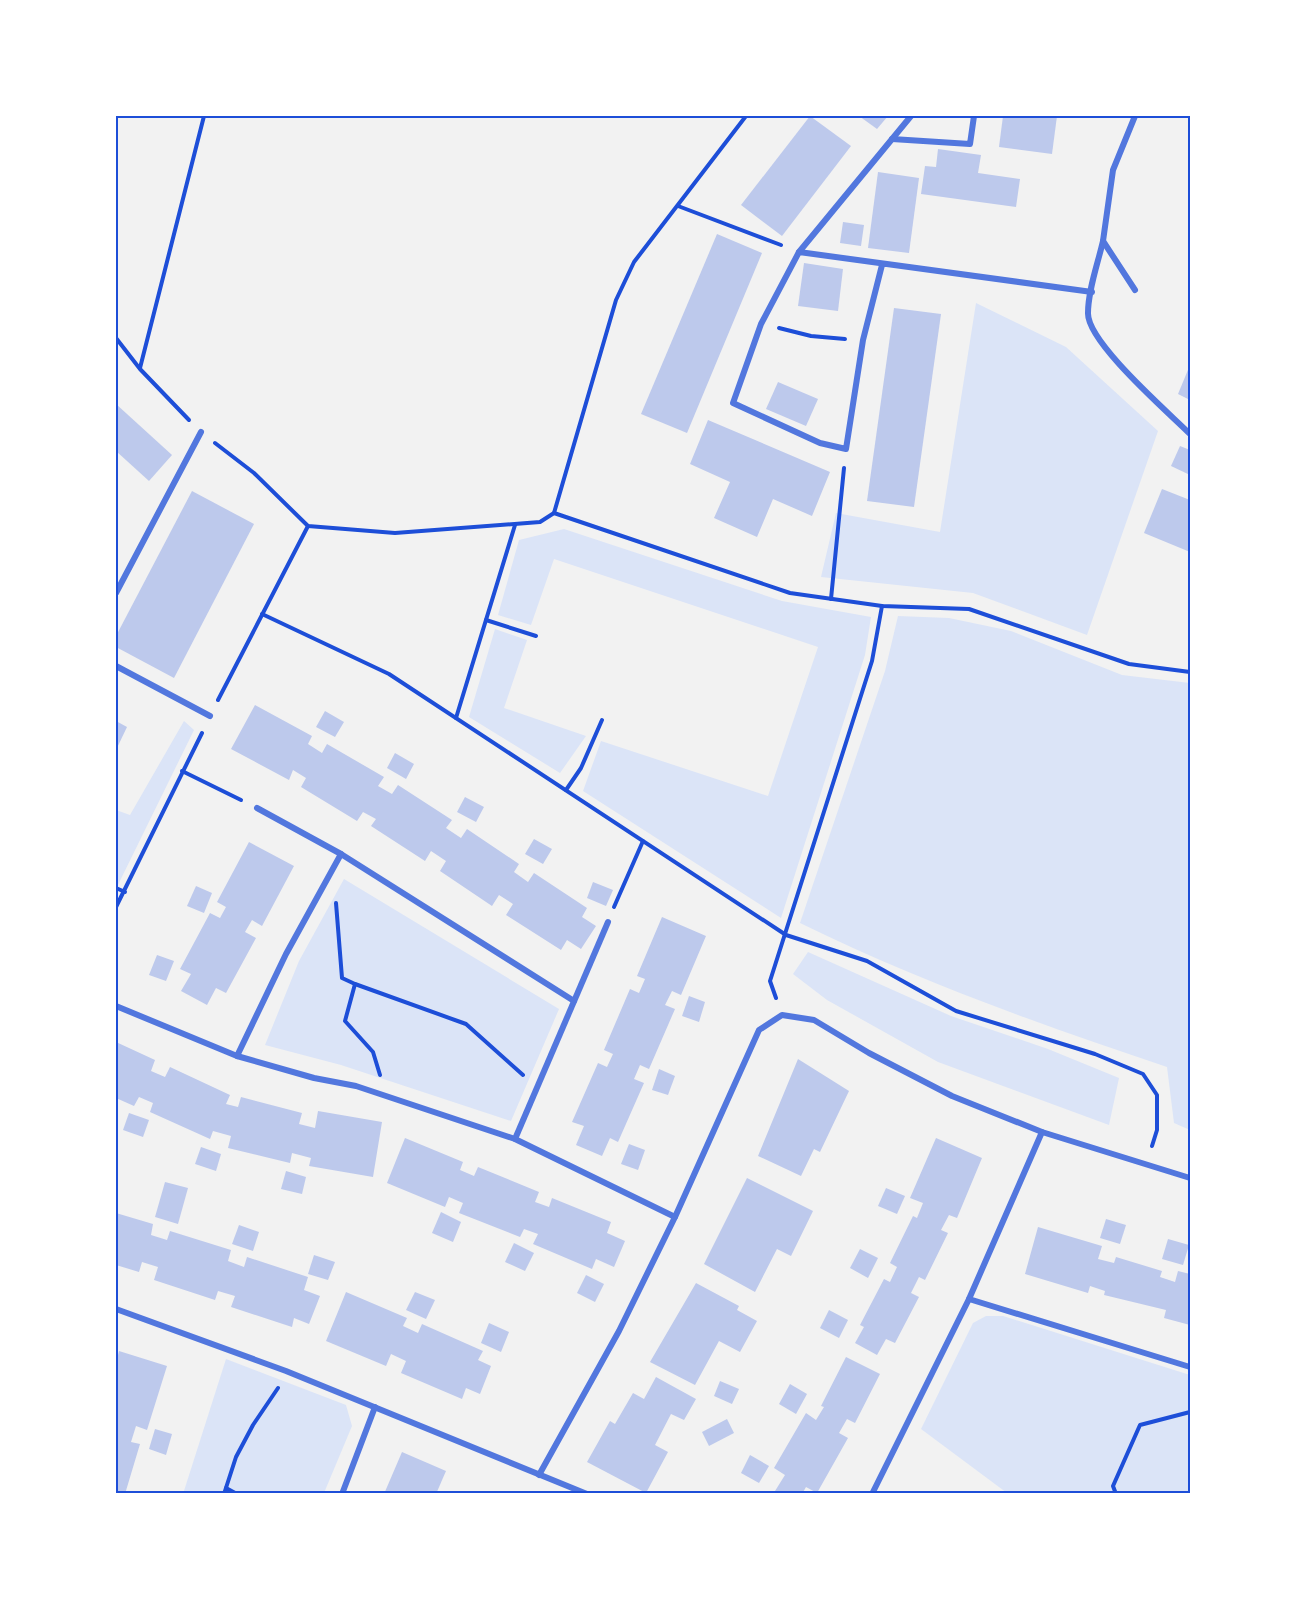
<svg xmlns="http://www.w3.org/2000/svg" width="1306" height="1609" viewBox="0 0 1306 1609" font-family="Jost,sans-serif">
  <rect width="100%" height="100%" fill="#f2f2f2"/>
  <g fill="#dbe4f7">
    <path d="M976,303l90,44 92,84 -71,204 -114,-42 -152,-16 15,-64 104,19z"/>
    <path d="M564,529l218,72 89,16 -6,38 -84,263 -198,-127 18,-50 167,55 50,-149 -264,-88 -23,66 -33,-10 21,-75z"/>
    <path d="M898,616l51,2 62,13 111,44 68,8v447l-16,-7 -7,-56c-125,-42 -249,-86 -367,-144l85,-252z"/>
    <path d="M495,629l32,11 -23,68 82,28 -26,37 -91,-56z"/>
    <path d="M184,721l10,9 -78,159v-79l14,5z"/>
    <path d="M344,879l215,130 -48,112 -170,-56 -76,-20 34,-84z"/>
    <path d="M808,952l143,64 97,33 71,29 -10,47 -171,-63 -111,-62 -34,-26z"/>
    <path d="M986,1316h17l187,59v118h-183l-86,-64 52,-106z"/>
    <path d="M226,1359l120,46 6,21 -28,67 -141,1z"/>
  </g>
  <g fill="#bdc9ec">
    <path d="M810,116l41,30 -69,90 -41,-31z"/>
    <path d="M859,116h29l-11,13z"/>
    <path d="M1003,116h54l-5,38 -53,-7z"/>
    <path d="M938,149l43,6 -3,18 42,6 -4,28 -95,-13 4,-28 11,1z"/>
    <path d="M878,172l41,6 -10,75 -41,-5z"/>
    <path d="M843,222l21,3 -3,21 -21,-3z"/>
    <path d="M717,234l45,19 -75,180 -46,-19z"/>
    <path d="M804,263l39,6 -5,42 -40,-5z"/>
    <path d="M894,308l47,6 -27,193 -47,-6z"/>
    <path d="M1190,365v35l-12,-6z"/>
    <path d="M778,382l40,17 -12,27 -40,-17z"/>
    <path d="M116,404l56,51 -23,26 -33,-30z"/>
    <path d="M708,420l122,52 -18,44 -39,-17 -16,38 -43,-19 16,-36 -40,-18z"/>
    <path d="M1180,446l10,4v25l-19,-9z"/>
    <path d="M1162,489l28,11v52l-46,-19z"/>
    <path d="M192,491l62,33 -80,154 -58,-31v-11z"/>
    <path d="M255,705l57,31 -4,8 14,9 5,-9 57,33 -6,9 14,8 6,-9 54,35 -6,8 15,10 6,-9 52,35 -5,8 14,10 6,-9 53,35 -5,9 14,9 -15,23 -14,-9 -6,10 -55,-35 7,-11 -14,-9 -7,11 -52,-35 6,-10 -15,-10 -6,10 -54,-35 5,-7 -13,-7 -6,9 -56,-34 5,-9 -13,-8 -4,10 -58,-31z"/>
    <path d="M325,711l19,11 -9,15 -19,-10z"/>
    <path d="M116,721l11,6 -11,23z"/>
    <path d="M395,753l19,11 -8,15 -19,-11z"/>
    <path d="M465,797l19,10 -8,15 -19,-10z"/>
    <path d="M534,839l18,10 -9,15 -18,-10z"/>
    <path d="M249,842l45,24 -32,60 -10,-6 -7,12 11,6 -30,55 -10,-5 -9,17 -26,-14 10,-17 -11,-5 30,-56 10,5 6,-11 -9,-5z"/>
    <path d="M593,882l20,8 -7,16 -19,-8z"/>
    <path d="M196,886l16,7 -8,20 -17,-7z"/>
    <path d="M662,917l44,19 -25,59 -9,-4 -7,14 10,4 -26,60 -9,-4 -6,14 10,4 -26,59 -8,-4 -8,18 -26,-11 8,-19 -12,-4 26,-59 9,4 6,-13 -9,-4 26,-61 9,4 6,-14 -8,-3z"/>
    <path d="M157,955l17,6 -8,20 -17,-6z"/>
    <path d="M689,996l16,6 -6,20 -17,-6z"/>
    <path d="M116,1042l39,18 -4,11 14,6 5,-10 60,28 -4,9 12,3 3,-10 61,16 -3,11 16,4 3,-17 64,11 -9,55 -64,-11 2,-8 -19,-5 -2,10 -62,-15 3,-12 -18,-5 -3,8 -60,-27 3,-9 -14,-6 -5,9 -18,-8z"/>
    <path d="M798,1059l51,32 -29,61 -6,-3 -13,27 -43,-20z"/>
    <path d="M659,1069l16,7 -7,19 -16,-5z"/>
    <path d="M129,1113l20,7 -6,17 -20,-7z"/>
    <path d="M405,1138l58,24 -3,8 14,6 4,-9 61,25 -4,10 14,5 3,-9 59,24 -4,11 18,8 -11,26 -18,-8 -4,10 -59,-25 5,-10 -14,-5 -4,8 -61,-24 4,-10 -14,-6 -4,10 -58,-24z"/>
    <path d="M936,1138l46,20 -25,60 -8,-3 -8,15 7,3 -23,47 -6,-3 -8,16 8,4 -24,46 -9,-4 -9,16 -22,-12 9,-16 -4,-2 24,-46 6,3 7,-15 -7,-4 23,-47 4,2 6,-15 -13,-5z"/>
    <path d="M629,1144l16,6 -7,20 -17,-6z"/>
    <path d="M201,1147l20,7 -5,17 -21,-7z"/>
    <path d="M286,1171l20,6 -4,17 -21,-5z"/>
    <path d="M747,1178l66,33 -22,45 -14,-7 -22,43 -51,-28z"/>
    <path d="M165,1182l23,6 -10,36 -23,-7z"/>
    <path d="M886,1188l19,8 -8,18 -19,-8z"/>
    <path d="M441,1212l20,10 -8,20 -21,-9z"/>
    <path d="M116,1213l37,11 -2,11 16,5 3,-9 61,19 -3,11 16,6 3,-10 61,20 -4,13 16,6 -11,28 -15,-6 -2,9 -61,-20 4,-11 -17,-5 -3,9 -61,-20 4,-13 -16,-5 -3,10 -23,-7z"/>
    <path d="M1106,1219l20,6 -6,19 -20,-6z"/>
    <path d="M239,1225l20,7 -6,19 -21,-7z"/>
    <path d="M1038,1227l64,19 -4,13 16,4 2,-6 46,14 -2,6 15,5 3,-11 12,3v51l-26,-7 2,-8 -62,-15 1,-4 -15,-5 -2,7 -63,-19z"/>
    <path d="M1168,1239l21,6 -6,20 -21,-6z"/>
    <path d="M514,1243l20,10 -9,18 -20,-9z"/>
    <path d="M860,1249l18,9 -10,20 -18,-10z"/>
    <path d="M314,1255l21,7 -7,18 -20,-6z"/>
    <path d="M586,1275l18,9 -9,18 -18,-9z"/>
    <path d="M696,1283l43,23 -2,4 20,11 -17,31 -21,-11 -24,44 -45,-23z"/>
    <path d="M346,1292l61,26 -4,8 15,7 4,-9 61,27 -5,9 13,6 -11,28 -14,-6 -4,11 -61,-26 5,-12 -15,-7 -5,12 -60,-25z"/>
    <path d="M415,1292l20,8 -9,19 -20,-9z"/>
    <path d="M829,1310l19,10 -9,18 -19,-10z"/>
    <path d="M489,1323l20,9 -8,20 -20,-9z"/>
    <path d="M119,1351l48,15 -20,64 -11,-4 -5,16 9,2 -15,50h-9v-131z"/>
    <path d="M846,1357l34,17 -25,49 -8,-4 -8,14 9,5 -31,55 -11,-6 -4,7h-23l-4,-3 10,-16 -11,-7 32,-55 10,7 8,-13 -3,-1z"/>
    <path d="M656,1377l40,22 -12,21 -13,-6 -16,31 13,7 -22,41 -59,-31 23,-41 5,3 18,-31 11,6z"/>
    <path d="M720,1381l19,8 -7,15 -18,-8z"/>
    <path d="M790,1384l17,10 -11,20 -17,-10z"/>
    <path d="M727,1419l7,14 -25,13 -7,-14z"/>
    <path d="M155,1429l17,5 -6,21 -17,-6z"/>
    <path d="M402,1452l44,19 -10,23h-52z"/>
    <path d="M750,1455l19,11 -10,17 -18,-10z"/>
  </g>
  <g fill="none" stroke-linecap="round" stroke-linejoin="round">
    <g stroke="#1d4ed8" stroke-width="4">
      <path d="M678,206l103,39"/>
      <path d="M779,328l32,8 34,3"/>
      <path d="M116,338l24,31 49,51"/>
      <path d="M140,368l64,-252"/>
      <path d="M215,443l39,30 54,53 87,7 145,-11 14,-9 62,-213 18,-38 112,-146"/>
      <path d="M554,513l236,80 92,13 87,3 160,55 61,8"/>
      <path d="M831,599l13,-131"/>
      <path d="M262,614l127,60 397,261 81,26 89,50 139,43 48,20 14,21v35l-5,16"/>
      <path d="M486,620l50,16"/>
      <path d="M218,700l90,-174"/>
      <path d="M456,718l59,-193"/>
      <path d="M182,771l59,29"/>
      <path d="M566,790l15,-22 21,-48"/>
      <path d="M116,888l9,4"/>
      <path d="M336,903l6,75 13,6"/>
      <path d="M116,907l86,-174"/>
      <path d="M614,907l29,-66"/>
      <path d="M776,998l-6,-17 102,-320 10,-55"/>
      <path d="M380,1075l-7,-23 -28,-31 10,-37 111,40 57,51"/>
      <path d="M226,1488l11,6"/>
      <path d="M224,1494l12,-37 17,-32 25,-37"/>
      <path d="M1116,1494l-3,-8 27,-61 50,-13"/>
    </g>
    <g stroke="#5277de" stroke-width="6">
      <path d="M892,139l78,5 4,-28"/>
      <path d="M1103,241c-5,22 -15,49 -15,72 -1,29 80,99 102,121"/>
      <path d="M799,252l112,-136"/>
      <path d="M882,265l-19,75 -17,109 -26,-6 -87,-40 28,-79 38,-72 293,40"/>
      <path d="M1135,290l-32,-49 10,-71 22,-54"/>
      <path d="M116,593l85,-161"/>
      <path d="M116,666l94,50"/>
      <path d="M257,808l84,46 233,147"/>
      <path d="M116,1006l121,50 77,22 42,8 159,53 160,78"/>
      <path d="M237,1056l49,-102 55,-100"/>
      <path d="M515,1139l93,-217"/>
      <path d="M969,1299l221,68"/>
      <path d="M116,1309l170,62 301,123"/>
      <path d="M539,1475l80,-144 56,-114 84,-187 23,-15 32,5 55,33 83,43 90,36 148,46"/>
      <path d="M342,1494l33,-87"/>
      <path d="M872,1494l97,-195 73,-167"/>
    </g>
  </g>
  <rect width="1306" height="1609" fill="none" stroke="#ffffff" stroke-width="234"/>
  <rect x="117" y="117" width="1072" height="1375" fill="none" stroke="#1d4ed8" stroke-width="2"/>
</svg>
